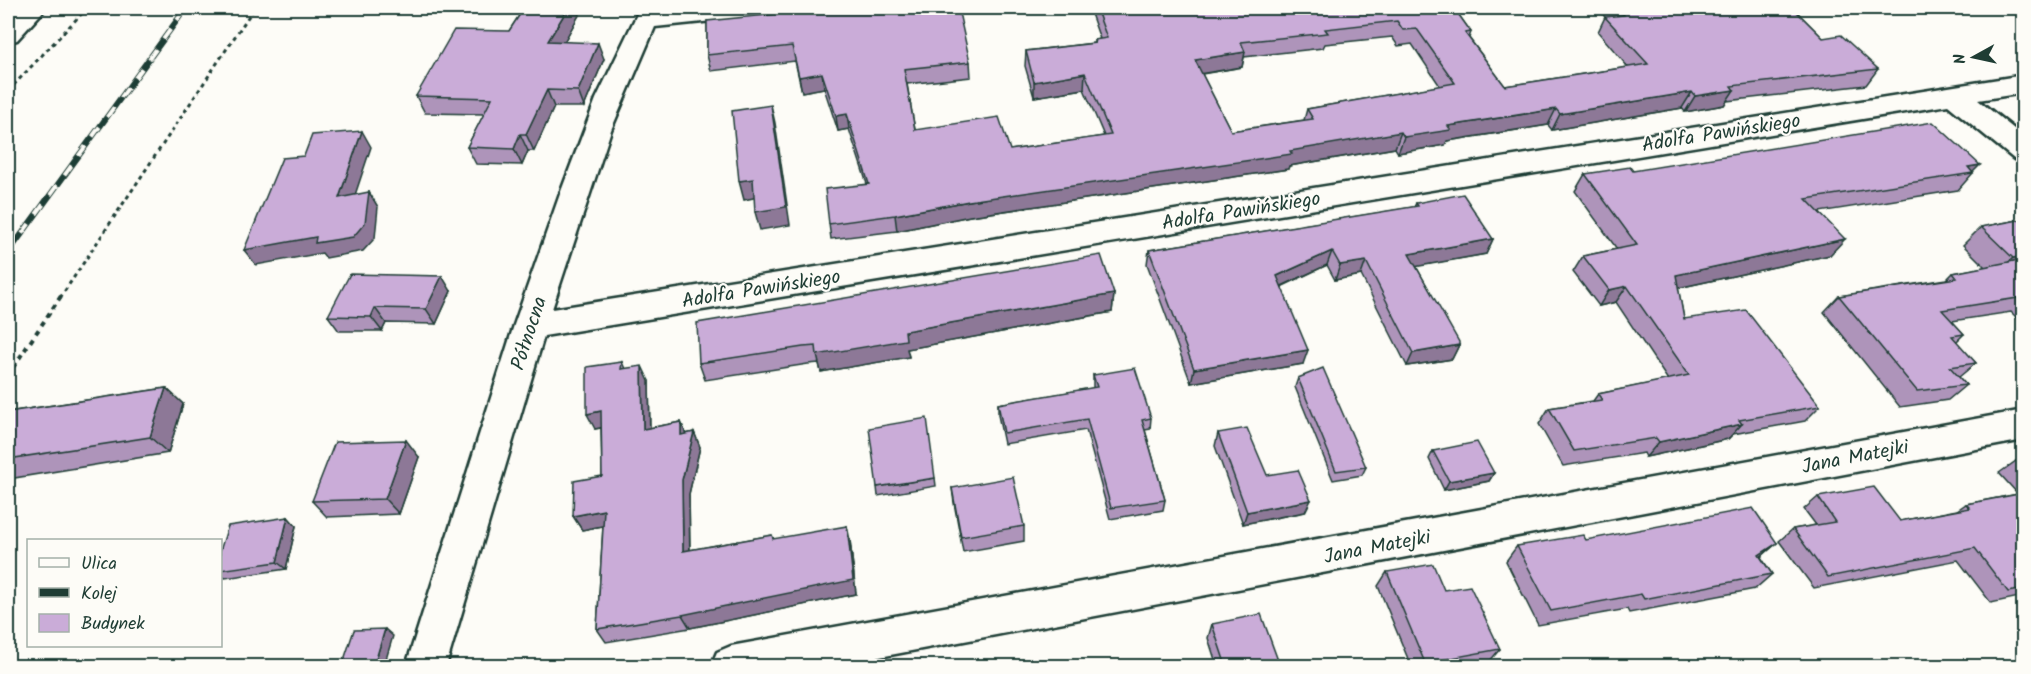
<svg xmlns="http://www.w3.org/2000/svg" width="2031" height="674" viewBox="0 0 2031 674" font-family="Kalam,sans-serif">
  <rect width="100%" height="100%" fill="#fdfcf7"/>
  <filter id="ink" filterUnits="userSpaceOnUse"><feTurbulence type="fractalNoise" baseFrequency=".0167" numOctaves="2"/><feDisplacementMap in="SourceGraphic" scale="12" xChannelSelector="R" yChannelSelector="G"/><feConvolveMatrix kernelMatrix="1 2 1 2 8 2 1 2 1" color-interpolation-filters="sRGB"/></filter>
  <g filter="url(#ink)">
    <g fill="none" stroke-linecap="round" stroke-linejoin="round">
      <defs>
        <g id="minor">
          <path d="M19,8h27l-29,32 -9,2v-23z"/>
          <path d="M640,8h24v2l26,-2h84l-4,5 -9,3 -106,11 -44,103 -59,179 1472,-234v18l-46,7 46,37v25l-10,-3 -66,-54 -1404,231 -98,330h-40l108,-341 46,-131 36,-95z"/>
          <path d="M2024,410v30l-1192,226h-121l6,-14 14,-6z"/>
        </g>
      </defs>
      <use href="#minor" stroke="#1f3d34" stroke-width="5"/>
      <g stroke="#1f3d34" stroke-width="3" stroke-dasharray="4 4" stroke-linecap="butt">
        <path d="M8,91l79,-83"/>
        <path d="M60,298l194,-290"/>
      </g>
      <path stroke="#1f3d34" stroke-width="4" stroke-dasharray="5 5" stroke-linecap="butt" d="M8,375l53,-79"/>
      <use href="#minor" fill="#fdfcf7" fill-rule="evenodd"/>
      <defs>
        <path id="rail" d="M8,253l178,-245"/>
      </defs>
      <use href="#rail" stroke="#1f3d34" stroke-width="6"/>
      <use href="#rail" stroke="#fdfcf7" stroke-width="4" stroke-dasharray="12" stroke-linecap="butt"/>
    </g>
    <g fill="#ae94ba" stroke="#1f3d34" stroke-width="1.5" fill-rule="evenodd">
      <path d="M524,8h59l-19,34 40,17 -20,48h-30l-20,44h-6l-6,14 -46,-1 -9,-17 17,-33 -59,-1 -9,-17 93,-65z"/>
      <path d="M1089,8h365l17,24 -2,6 36,48 123,-19 -30,-35 7,-15 -7,-9h195l30,30 55,31 -12,16 -139,16 -3,4 -39,7 -3,-4 -130,22 -4,-5 -101,16 -2,4 -47,8 -3,-5 -106,18 -1,3 -318,47 -73,15 -66,8 -2,-15 38,-40 -18,-55 -11,2 -14,-43 -22,4 -7,-31 -84,10 -4,-16v-34l263,41 1,15 -64,7 8,46 95,20 94,-14 -20,-47 -50,8 -9,-31 1,-15 68,-8v-3l6,-1zM1392,37l6,9 14,-2 28,42 -133,23 -3,11 -73,11 -29,-57 40,-7 2,-10 79,-9 2,-4z"/>
      <path d="M1993,8h15l-13,1z"/>
      <path d="M1633,171l340,1v1l-15,17 -139,22 11,43 -152,33 6,31 136,87 -15,15 -72,13 -5,5 -82,18 -2,-4 -81,13 -24,-42 10,-16 44,-7 5,-7 70,-14 -52,-78 -17,4 -26,-34 10,-16 34,-7 -42,-58 10,-17z"/>
      <path d="M1416,203l77,36 -7,15 -70,12 43,79 -7,14 -45,7 -46,-91 -26,5 -8,-15 -46,22 22,77 -112,19 -44,-119 2,-14 265,-43z"/>
      <path d="M2024,219v106l-13,-13 -59,9 12,13 -8,8 20,21 -17,14 7,8 -18,15 -48,7 -76,-95 15,-16 108,-17 6,-6 32,-6 -22,-22 18,-18z"/>
      <path d="M451,291l-15,33 -50,-1 -4,8h-43l-11,-15z"/>
      <path d="M1114,294l-2,18 -205,37 2,8 -88,15 -2,-9 -11,1 -103,16 -6,-17z"/>
      <path d="M622,362l3,7 24,12 1,47 31,-6 5,12 8,-2 6,15 -11,47 1,56 82,-15 2,4 76,1 6,54 -166,34 -84,14 -9,-13 6,-103 -21,4 -9,-14 29,-40 -1,-48 -6,1z"/>
      <path d="M1093,375l58,43 -1,11 -5,1 20,70 -2,10 -53,9 -24,-89 -82,14 -6,-29v-11l95,-16z"/>
      <path d="M1298,378l68,89 -4,8 -29,5 -38,-93z"/>
      <path d="M166,388l17,16 -15,49 -160,26v-67z"/>
      <path d="M1218,433l49,42 38,37 -62,12 -28,-78z"/>
      <path d="M1433,451l61,22 -5,8 -45,9 -15,-31z"/>
      <path d="M419,457l-20,57 -72,3 -15,-16z"/>
      <path d="M2024,459v137l-33,7 -33,-43 -144,28 -35,-47 14,-12 23,-4 -12,-16 14,-12 82,24 57,-11 9,-6 52,-10 -19,-21 17,-12z"/>
      <path d="M935,478l1,8 -58,10 -1,-9z"/>
      <path d="M952,488l72,38v15l-61,11 -9,-49z"/>
      <path d="M288,517l8,9 -10,43 -61,9 -5,-3v-24z"/>
      <path d="M1586,540l191,3 -16,14 11,17 -17,15 -126,24 -2,-4 -89,16 -32,-64 11,-15z"/>
      <path d="M1387,572l57,18 56,59 -11,13 -23,4h-55l-33,-80z"/>
      <path d="M1212,624l68,42h-63l-9,-28z"/>
    </g>
    <g fill="#8d7897" stroke="#1f3d34" stroke-width="1.5">
      <path d="M568,8h15l-28,50 -7,-17z"/>
      <path d="M598,43l6,16 -20,48 -6,-16z"/>
      <path d="M1245,52l-3,15 -49,8 2,-15z"/>
      <path d="M822,73l2,15 -22,4 -3,-15z"/>
      <path d="M1085,73l-1,16 -50,8v-15z"/>
      <path d="M547,90l7,17 -20,44 -8,-17z"/>
      <path d="M1734,90l-10,15 -39,7 10,-16z"/>
      <path d="M1692,92l-10,16 -130,22 8,-16z"/>
      <path d="M771,105l4,18 15,102 -30,5 -5,-18z"/>
      <path d="M1556,109l-8,16 -101,16 -2,4 -47,8 6,-16 44,-11z"/>
      <path d="M847,114l2,15 -11,2 -2,-15z"/>
      <path d="M362,131l9,16 -22,66 -10,-15z"/>
      <path d="M1401,132l-6,16 -106,18 -1,3 -318,47 -73,15 -2,-16 74,-14z"/>
      <path d="M520,134l8,17 -6,14 -8,-16z"/>
      <path d="M1980,165l-8,8 -4,-6z"/>
      <path d="M753,179l5,18 -14,3 -5,-19z"/>
      <path d="M369,192l9,15 -3,31 -12,13 -37,7 -4,-5 -66,12 -12,-15z"/>
      <path d="M1493,239l-7,15 -83,15 6,-15z"/>
      <path d="M1845,239l-15,16 -166,36 12,-16z"/>
      <path d="M1332,251l-5,14 -54,25 4,-14z"/>
      <path d="M2024,256v15l-30,5 19,-18z"/>
      <path d="M1366,261l-5,14 -26,5 5,-15z"/>
      <path d="M442,276l9,15 -15,33 -10,-15z"/>
      <path d="M1627,286l-11,16 -17,4 10,-16z"/>
      <path d="M1114,294l-2,18 -205,37 2,8 -88,15 -4,-17 88,-24z"/>
      <path d="M375,308l11,15 -4,8 -11,-14z"/>
      <path d="M1459,345l-7,14 -45,7 6,-13z"/>
      <path d="M1308,350l-5,14 -112,19 3,-14z"/>
      <path d="M642,366l7,15 1,63 -7,-15z"/>
      <path d="M166,388l17,16 -15,49 -18,-16z"/>
      <path d="M601,411l8,15 -14,3 -8,-15z"/>
      <path d="M681,422l6,15 -6,-2z"/>
      <path d="M1742,424l-14,15 -82,18 13,-15z"/>
      <path d="M694,432l6,15 -11,47 1,70 -7,-13 -1,-71z"/>
      <path d="M406,440l13,17 -20,57 -14,-15z"/>
      <path d="M1494,473l-5,8 -45,9 5,-9z"/>
      <path d="M1311,500l-6,12 -62,12 4,-12z"/>
      <path d="M604,510l8,14 -30,6 -9,-14z"/>
      <path d="M288,517l8,9 -10,43 -9,-7z"/>
      <path d="M847,526l3,14 6,54 -166,34 -8,-13z"/>
      <path d="M1777,543l-18,15v-3z"/>
      <path d="M385,629l8,7 -9,30h-10z"/>
    </g>
    <g fill="#caacd8" stroke="#1f3d34" stroke-width="1.5" fill-rule="evenodd">
      <path d="M524,8h44l-20,33 50,2 -20,48 -31,-1 -21,44h-6l-6,15 -47,-2 25,-49 -76,-2 38,-66 55,1z"/>
      <path d="M836,8h122l12,54 -66,7 11,61 84,-13 11,33 101,-15 -26,-62 -51,9 -8,-31 69,-8 -1,-3 13,-2 -11,-30h358l17,24 -6,1 40,53 143,-22 -43,-47 19,-2 -6,-7h175l30,30 18,-3 37,34 -147,17 3,4 -39,6 -3,-4 -132,22 -4,-5 -108,17 3,4 -47,7 -3,-5 -111,19 2,3 -323,47 -74,14 -66,9 -4,-35 44,-5 -22,-70 -11,2 -14,-43 -23,4 -7,-31 -85,9v-34zM1397,21l6,9 14,-1 38,54 -148,26 6,10 -82,12 -36,-71 50,-8 -4,-10 87,-9 -3,-4z"/>
      <path d="M771,105l15,102 -31,5 -2,-33 -14,2 -7,-70z"/>
      <path d="M1933,122l47,43 -12,2 5,6 -167,26 39,40 -169,36 8,44 62,-9 74,96 -81,14 3,4 -83,18 -3,-4 -82,13 -25,-43 53,-8 -4,-6 91,-19 -62,-89 -18,4 -26,-34 54,-11 -52,-71 45,-7 3,4z"/>
      <path d="M362,131l-23,67 30,-6 -4,31 -12,14 -38,6 1,-6 -72,13 38,-92 22,-2 8,-21z"/>
      <path d="M1463,194l30,45 -84,15 50,88v3l-46,8 -47,-92 -26,4 -8,-14 -55,25 31,74 -114,19 -45,-119 269,-44 -2,-3z"/>
      <path d="M2024,219v37l-11,2 -32,-31z"/>
      <path d="M1101,255l13,39 -209,37 1,9 -89,15 -1,-9 -13,1 -104,16 -2,-40z"/>
      <path d="M2024,259v38l-82,13 22,24 -12,2 24,27 -26,4 16,18 -49,6 -78,-95 118,-18 -4,-5z"/>
      <path d="M350,274l92,2 -16,33 -51,-1 -4,9 -43,-1z"/>
      <path d="M622,362l-1,7 21,-3 1,63 38,-7v13l13,-3 -12,48 1,71 89,-16 1,4 74,-13 6,54 -171,35 -85,14 7,-119 -31,6 1,-35 28,-5 -1,-65 -14,3v-47z"/>
      <path d="M1135,368l16,50 -9,2 23,80 -54,8 -24,-89 -83,14 -6,-29 99,-17 -4,-12z"/>
      <path d="M1323,368l43,99 -30,4 -38,-93z"/>
      <path d="M166,388l-16,49 -142,22v-47z"/>
      <path d="M927,418l8,60 -58,9 -8,-59z"/>
      <path d="M1247,428l20,47 31,-5 13,30 -64,12 -29,-79z"/>
      <path d="M406,440l-21,59 -73,2 23,-59z"/>
      <path d="M1477,442l17,31 -45,8 -16,-30z"/>
      <path d="M2024,459v11l-8,-9z"/>
      <path d="M1013,477l11,49 -63,11 -9,-49z"/>
      <path d="M1874,487l26,34 70,-13 -4,-4 58,-11v96l-16,3 -33,-44 -147,29 -35,-48 42,-7 -17,-25z"/>
      <path d="M1753,508l24,35 -18,12 13,19 -128,25 -3,-5 -90,17 -34,-65 66,-11 3,5z"/>
      <path d="M288,517l-11,45 -57,8v-19l8,-25z"/>
      <path d="M1433,564l11,26 26,-4 30,63 -75,14 -38,-91z"/>
      <path d="M1261,614l19,52h-54l-14,-42z"/>
      <path d="M385,629l-11,37h-32l12,-36z"/>
      <path d="M1026,664v2h-16z"/>
      <path d="M2011,664l2,2h-12z"/>
    </g>
  </g>
  <g text-anchor="middle" stroke-width="4.5" stroke-linejoin="round" paint-order="stroke">
    <g font-size="20" fill="#1f3d34" stroke="#fdfcf7">
      <text transform="translate(1721 132) rotate(-9)" y="7">Adolfa Pawińskiego</text>
      <text transform="translate(1241 210) rotate(-9)" y="7">Adolfa Pawińskiego</text>
      <text transform="translate(761 288) rotate(-9)" y="7">Adolfa Pawińskiego</text>
      <text transform="translate(528 333) rotate(-72)" y="7">Północna</text>
      <text transform="translate(1855 456) rotate(-11)" y="7">Jana Matejki</text>
      <text transform="translate(1377 546) rotate(-11)" y="7">Jana Matejki</text>
    </g>
  </g>
  <rect width="2031" height="674" fill="none" stroke="#fdfcf7" stroke-width="30"/>
  <rect x="15" y="15" width="2001" height="644" fill="none" stroke="#1f3d34" stroke-width="2" filter="url(#ink)"/>
  <rect x="27" y="539" width="195" height="108" fill="#fdfcf7" stroke="#a4b0a9" stroke-width="1.5"/>
  <rect x="39" y="558" width="30" height="9" fill="#fdfcf7" stroke="#a4b0a9" stroke-width="1.5"/>
  <text x="81" y="569" font-size="18" fill="#1f3d34">Ulica</text>
  <rect x="39" y="588" width="30" height="9" fill="#1f3d34" stroke="#a4b0a9" stroke-width="1.5"/>
  <text x="81" y="599" font-size="18" fill="#1f3d34">Kolej</text>
  <rect x="39" y="614" width="30" height="18" fill="#caacd8" stroke="#a4b0a9" stroke-width="1.5"/>
  <text x="81" y="629" font-size="18" fill="#1f3d34">Budynek</text>
  <g transform="translate(1974 57) rotate(262)" stroke="#fdfcf7" stroke-width="4.5" paint-order="stroke">
  <path d="M0-4.5L10 22L0 15L-10 22Z" fill="#1f3d34"/>
  <text y="-9" font-size="16" font-weight="bold" text-anchor="middle" fill="#1f3d34">N</text>
  </g>
</svg>
